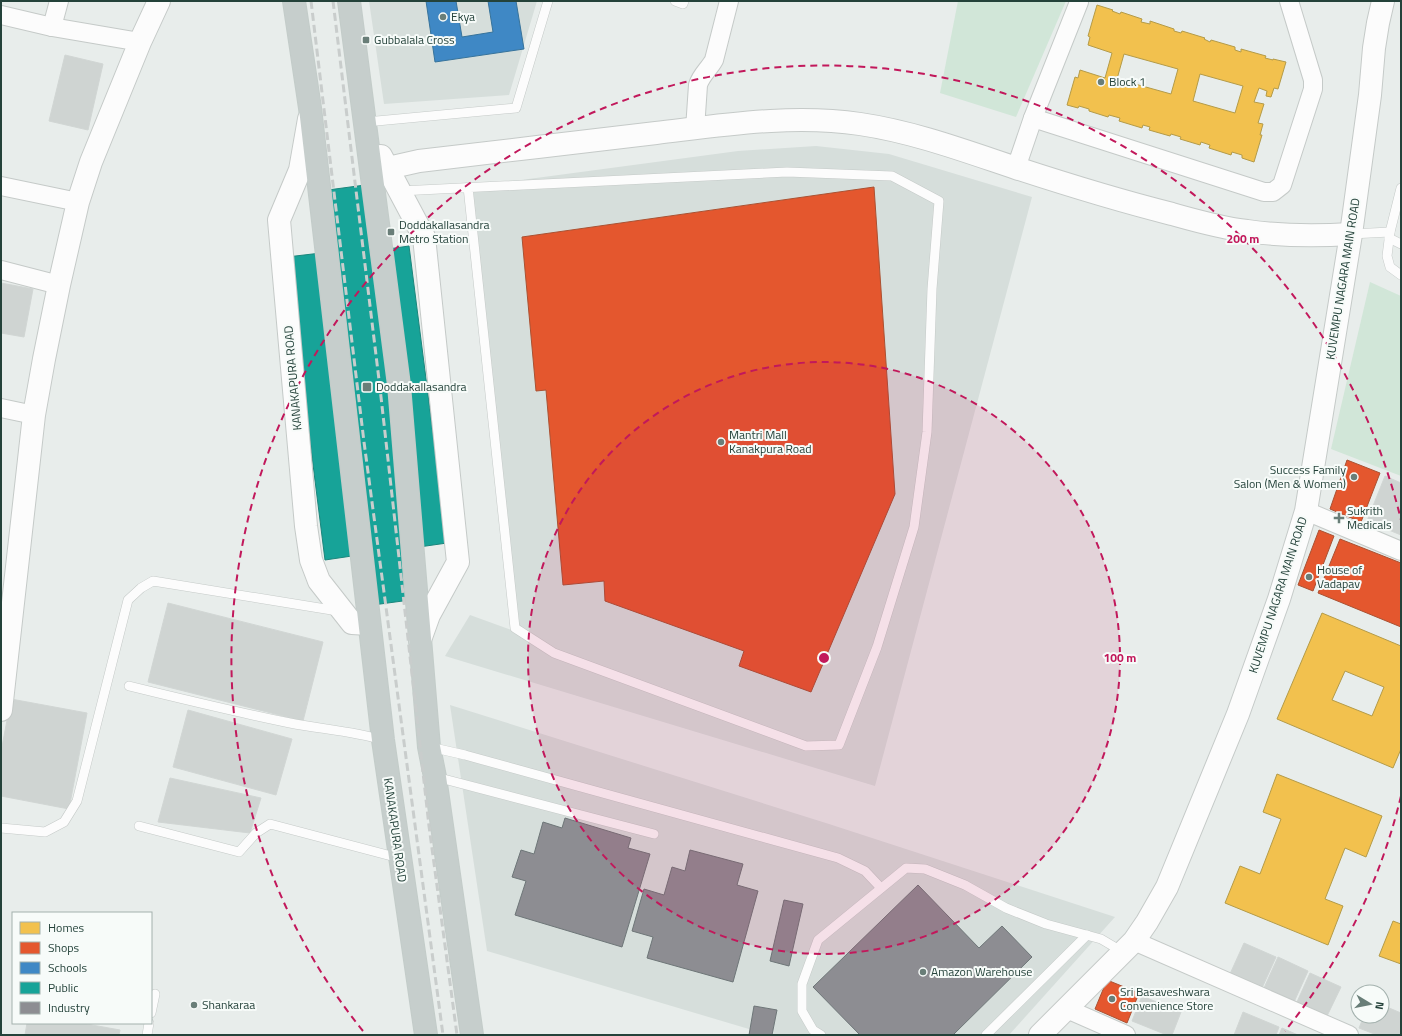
<svg xmlns="http://www.w3.org/2000/svg" width="1402" height="1036" viewBox="0 0 1402 1036" font-family="'Titillium Web',sans-serif">
  <rect width="100%" height="100%" fill="#e8edeb"/>
  <g fill="#d6dedb">
    <path d="M369,1h168l-28,94 -125,9z"/>
    <path d="M816,146l73,8 143,43 -157,589 -430,-130 25,-41 44,16 -46,-444 270,-36z"/>
    <path d="M450,705l379,119 286,93 -106,118h-240l-282,-84z"/>
  </g>
  <g fill="#d1e6d8">
    <path d="M958,1h108l-50,116 -76,-24z"/>
    <path d="M1370,282l31,14v180l-70,-27z"/>
  </g>
  <g fill="#f2c14e" stroke="#b49b48" fill-rule="evenodd">
    <path d="M1097,5l16,5 -1,1 8,3 1,-2 21,7 -1,3 9,2v-3l24,8v2l7,2 1,-2 23,7 -1,1 6,3 1,-2 24,7v3l6,2v-3l25,7 -1,2 8,2v-1l13,3 -8,27 -4,-1 -3,9 -5,-1 1,-5 -8,-3 -5,14 10,2 -6,19 5,1 -3,11h2l-8,27 -12,-4v-3l-10,-3 -1,3 -22,-7 1,-3 -9,-3 -1,3 -20,-6 1,-2 -10,-3 -1,2 -21,-6 1,-3 -7,-2 -1,3 -23,-7 1,-3 -11,-3 -1,2 -19,-6v-2l-10,-3 -1,2 -11,-3 8,-28 3,1 2,-8 25,8 7,-25 -24,-8 2,-8 -2,-1zM1124,54l54,15 -7,25 -54,-15zM1200,74l43,12 -8,27 -42,-12z"/>
    <path d="M1322,613l79,33v103l-8,19 -116,-49zM1345,671l39,16 -12,29 -40,-16z"/>
    <path d="M1277,774l105,42 -16,41 -21,-9 -20,51 18,7 -15,39 -103,-42 15,-37 20,8 21,-55 -18,-7z"/>
    <path d="M1393,921l8,3v40l-22,-8z"/>
  </g>
  <g fill="#e4572e" stroke="#aa5132">
    <path d="M874,187l21,307 -84,198 -72,-26 5,-15 -139,-50 -1,-20 -41,4 -17,-195 -10,1 -14,-154z"/>
    <path d="M1347,460l33,13 -19,49 -31,-13z"/>
    <path d="M1319,530l15,6 -21,55 -15,-6z"/>
    <path d="M1340,539l61,24v64l-83,-34z"/>
    <path d="M1107,980l32,13 -12,30 -32,-14z"/>
  </g>
  <path fill="#3f88c5" stroke="#37739b" d="M426,1h30l6,36 31,-5 -5,-31h28l8,48 -89,13z"/>
  <path fill="#17a398" stroke="#1b867c" d="M380,183l8,66 21,-3 38,297 -28,4 6,51 -67,9 -6,-51 -27,4 -38,-303 34,-4 -8,-61z"/>
  <g fill="#8d8d92" stroke="#6e7678">
    <path d="M565,818l66,20 -3,10 22,6 -28,93 -107,-32 11,-34 -14,-4 9,-27 13,4 9,-32 19,6z"/>
    <path d="M690,850l53,14 -6,21 21,6 -25,91 -86,-24 6,-21 -21,-6 12,-42 20,6 8,-28 13,4z"/>
    <path d="M918,885l61,63 23,-22 30,31 -79,78h-93l-47,-48z"/>
    <path d="M784,900l19,4 -14,62 -19,-5z"/>
    <path d="M754,1006l23,4 -5,25h-23z"/>
  </g>
  <g fill="#cfd4d2" stroke="#d1d6d4">
    <path d="M65,55l38,9 -15,66 -39,-9z"/>
    <path d="M1,283l32,6 -9,48 -23,-4z"/>
    <path d="M1385,476l16,7v52l-34,-14z"/>
    <path d="M168,603l155,39 -20,79 -155,-39z"/>
    <path d="M11,699l76,14 -18,96 -68,-13v-44z"/>
    <path d="M188,710l104,29 -16,56 -103,-28z"/>
    <path d="M170,778l91,20 -11,35 -92,-11z"/>
    <path d="M1244,943l32,14 -14,31 -32,-14z"/>
    <path d="M1278,957l30,14 -14,31 -30,-14z"/>
    <path d="M1310,973l31,14 -14,29 -30,-14z"/>
    <path d="M1142,996l39,16 -9,23h-5l-35,-14z"/>
    <path d="M1382,1005l19,8v22h-24l-18,-7 5,-12h18z"/>
    <path d="M1243,1012l36,15 -3,8h-42z"/>
    <path d="M27,1023h54l39,7 -1,5h-94z"/>
    <path d="M1282,1028l16,7h-19z"/>
  </g>
  <g fill="none" stroke-linecap="round" stroke-linejoin="round">
    <defs>
      <g id="service">
        <path d="M675,1l8,3 1,-3"/>
        <path d="M366,122l150,-14 32,-107"/>
        <path d="M1401,188l-11,44 -3,24 3,11 11,8"/>
        <path d="M400,191l387,-19 105,4 47,25 -7,88 -5,143 -13,95 -37,120 -38,98 -33,1 -252,-93 -39,-25 -47,-441"/>
        <path d="M1351,234l39,-2"/>
        <path d="M1389,238l12,6"/>
        <path d="M129,686c53,13 107,26 161,37 30,6 63,8 93,17"/>
        <path d="M430,747l35,8 373,103 27,13 16,17"/>
        <path d="M436,777l218,57"/>
        <path d="M139,826l100,26 17,-19 14,-9 129,34"/>
        <path d="M1,828l44,4 19,-10 13,-21 51,-201 13,-12 12,-7 185,30"/>
        <path d="M151,1013l4,-19"/>
        <path d="M147,1035l2,-12"/>
        <path d="M821,1035l-8,-5 -11,-19v-27l16,-44 88,-72 19,1 40,16 41,23 40,16 55,15 22,13"/>
        <path d="M986,1035l101,-100"/>
      </g>
      <g id="minor">
        <path d="M1,15l51,12 88,15"/>
        <path d="M52,27l7,-26"/>
        <path d="M1033,118l231,74h9l9,-7 31,-96v-9l-24,-79"/>
        <path d="M695,129l3,-44c3,-10 11,-16 16,-25l15,-59"/>
        <path d="M1016,168l17,-50 46,-116"/>
        <path d="M1,186l77,16"/>
        <path d="M1,270l58,15"/>
        <path d="M1,408l33,7"/>
        <path d="M1306,511l95,40"/>
        <path d="M1134,941l215,94"/>
        <path d="M1067,1009l59,26"/>
      </g>
      <g id="tertiary">
        <path d="M309,119l-9,51 -21,50 27,306 5,34 8,21 33,42 17,1"/>
        <path d="M381,156l43,81 34,325 -29,53 -9,25"/>
        <path d="M388,168l31,-7c79,-9 158,-19 237,-28 68,-8 136,-19 204,-9 54,8 105,27 156,44 52,17 104,33 156,46 25,7 49,14 75,17 34,5 69,5 104,3"/>
        <path d="M1,710l33,-295 10,-56 15,-74 19,-83 13,-40 49,-120 19,-41"/>
        <path d="M1040,1035l94,-94 13,-19 20,-35 71,-173 41,-115 27,-88 45,-277 19,-139 4,-47 4,-25 5,-22"/>
      </g>
      <g id="trunk">
        <path d="M294,1l16,107 73,632 43,295"/>
        <path d="M349,1l50,384 30,362 6,30 37,258"/>
      </g>
    </defs>
    <use href="#service" stroke="#c5cac8" stroke-width="10"/>
    <use href="#minor" stroke="#c5cac8" stroke-width="20"/>
    <use href="#tertiary" stroke="#c5cac8" stroke-width="24"/>
    <use href="#trunk" stroke="#c3ccc9" stroke-width="24"/>
    <use href="#service" stroke="#fcfcfc" stroke-width="9"/>
    <use href="#minor" stroke="#fcfcfc" stroke-width="18"/>
    <use href="#tertiary" stroke="#fcfcfc" stroke-width="22"/>
    <use href="#trunk" stroke="#c6cecc" stroke-width="22"/>
    <g stroke="#c9cdcc" stroke-width="3" stroke-dasharray="8 4" stroke-linecap="butt">
      <path d="M311,1l53,441 79,593"/>
      <path d="M333,1l47,387 49,438 28,209"/>
    </g>
  </g>
  <circle cx="824" cy="658" r="296" fill="#c2185b" fill-opacity=".12"/>
  <g fill="none" stroke="#c2185b" stroke-width="2" stroke-dasharray="7 5">
    <circle cx="824" cy="658" r="296"/>
    <path d="M1401 796A593 593 0 0 1 1285 1031M363 1031A593 593 0 1 1 1401 520"/>
  </g>
  <g fill="#697e78" stroke="#f7fbf9" stroke-width="1.5">
    <circle cx="443" cy="17" r="4"/>
    <rect x="362" y="36" width="8" height="8" rx="2"/>
    <circle cx="1101" cy="82" r="4"/>
    <rect x="387" y="228" width="8" height="8" rx="2"/>
    <rect x="362" y="382" width="10" height="10" rx="2"/>
    <circle cx="721" cy="442" r="4"/>
    <circle cx="1354" cy="477" r="4"/>
    <path d="M1337 512h4v4h4v4h-4v4h-4v-4h-4v-4h4z"/>
    <circle cx="1309" cy="577" r="4"/>
    <circle cx="923" cy="972" r="4"/>
    <circle cx="1112" cy="999" r="4"/>
    <circle cx="194" cy="1005" r="4"/>
  </g>
  <g text-anchor="middle" stroke-width="4" stroke-linejoin="round" paint-order="stroke">
    <g font-size="12" fill="#24423a" stroke="#f7fbf9" text-anchor="start">
      <text x="451" y="21">Ekya</text>
      <text x="374" y="44">Gubbalala Cross</text>
      <text x="1109" y="86">Block 1</text>
      <text x="399" y="229">Doddakallasandra<tspan x="399" dy="14">Metro Station</tspan></text>
      <text x="376" y="391">Doddakallasandra</text>
      <text x="729" y="439">Mantri Mall<tspan x="729" dy="14">Kanakpura Road</tspan></text>
      <text x="1346" y="474" text-anchor="end">Success Family<tspan x="1346" dy="14">Salon (Men &amp; Women)</tspan></text>
      <text x="1347" y="515">Sukrith<tspan x="1347" dy="14">Medicals</tspan></text>
      <text x="1317" y="574">House of<tspan x="1317" dy="14">Vadapav</tspan></text>
      <text x="931" y="976">Amazon Warehouse</text>
      <text x="1120" y="996">Sri Basaveshwara<tspan x="1120" dy="14">Convenience Store</tspan></text>
      <text x="202" y="1009">Shankaraa</text>
    </g>
    <g font-size="12" fill="#24423a" stroke="#f7fbf9">
      <text transform="translate(1343 279) rotate(-81)" y="4">KUVEMPU NAGARA MAIN ROAD</text>
      <text transform="translate(293 378) rotate(-95)" y="4">KANAKAPURA ROAD</text>
      <text transform="translate(1278 595) rotate(-72)" y="4">KUVEMPU NAGARA MAIN ROAD</text>
      <text transform="translate(395 830) rotate(82)" y="4">KANAKAPURA ROAD</text>
    </g>
  </g>
  <circle cx="824" cy="658" r="6" fill="#c2185b" stroke="#f7fbf9" stroke-width="2"/>
  <g font-size="12" text-anchor="middle" font-weight="bold" fill="#c2185b" stroke="#f7fbf9" stroke-width="4" stroke-linejoin="round" paint-order="stroke">
    <text x="1243" y="243">200 m</text>
    <text x="1120" y="662">100 m</text>
  </g>
  <rect width="1402" height="1036" fill="none" stroke="#24423a" stroke-width="4"/>
  <rect x="12" y="912" width="140" height="112" fill="#f7fbf9" stroke="#a3b1ad"/>
  <rect x="20" y="922" width="20" height="12" fill="#f2c14e" stroke="#a3b1ad"/>
  <text x="48" y="932" font-size="12" fill="#24423a">Homes</text>
  <rect x="20" y="942" width="20" height="12" fill="#e4572e" stroke="#a3b1ad"/>
  <text x="48" y="952" font-size="12" fill="#24423a">Shops</text>
  <rect x="20" y="962" width="20" height="12" fill="#3f88c5" stroke="#a3b1ad"/>
  <text x="48" y="972" font-size="12" fill="#24423a">Schools</text>
  <rect x="20" y="982" width="20" height="12" fill="#17a398" stroke="#a3b1ad"/>
  <text x="48" y="992" font-size="12" fill="#24423a">Public</text>
  <rect x="20" y="1002" width="20" height="12" fill="#8d8d92" stroke="#a3b1ad"/>
  <text x="48" y="1012" font-size="12" fill="#24423a">Industry</text>
  <g transform="translate(1370 1004) rotate(100)"><circle r="19" fill="#f7fbf9" stroke="#a3b1ad"/>
  <path d="M0-3L7 15L0 10L-7 15Z" fill="#697e78"/>
  <text y="-6" font-size="11" font-weight="bold" text-anchor="middle" fill="#24423a">N</text>
  </g>
</svg>
